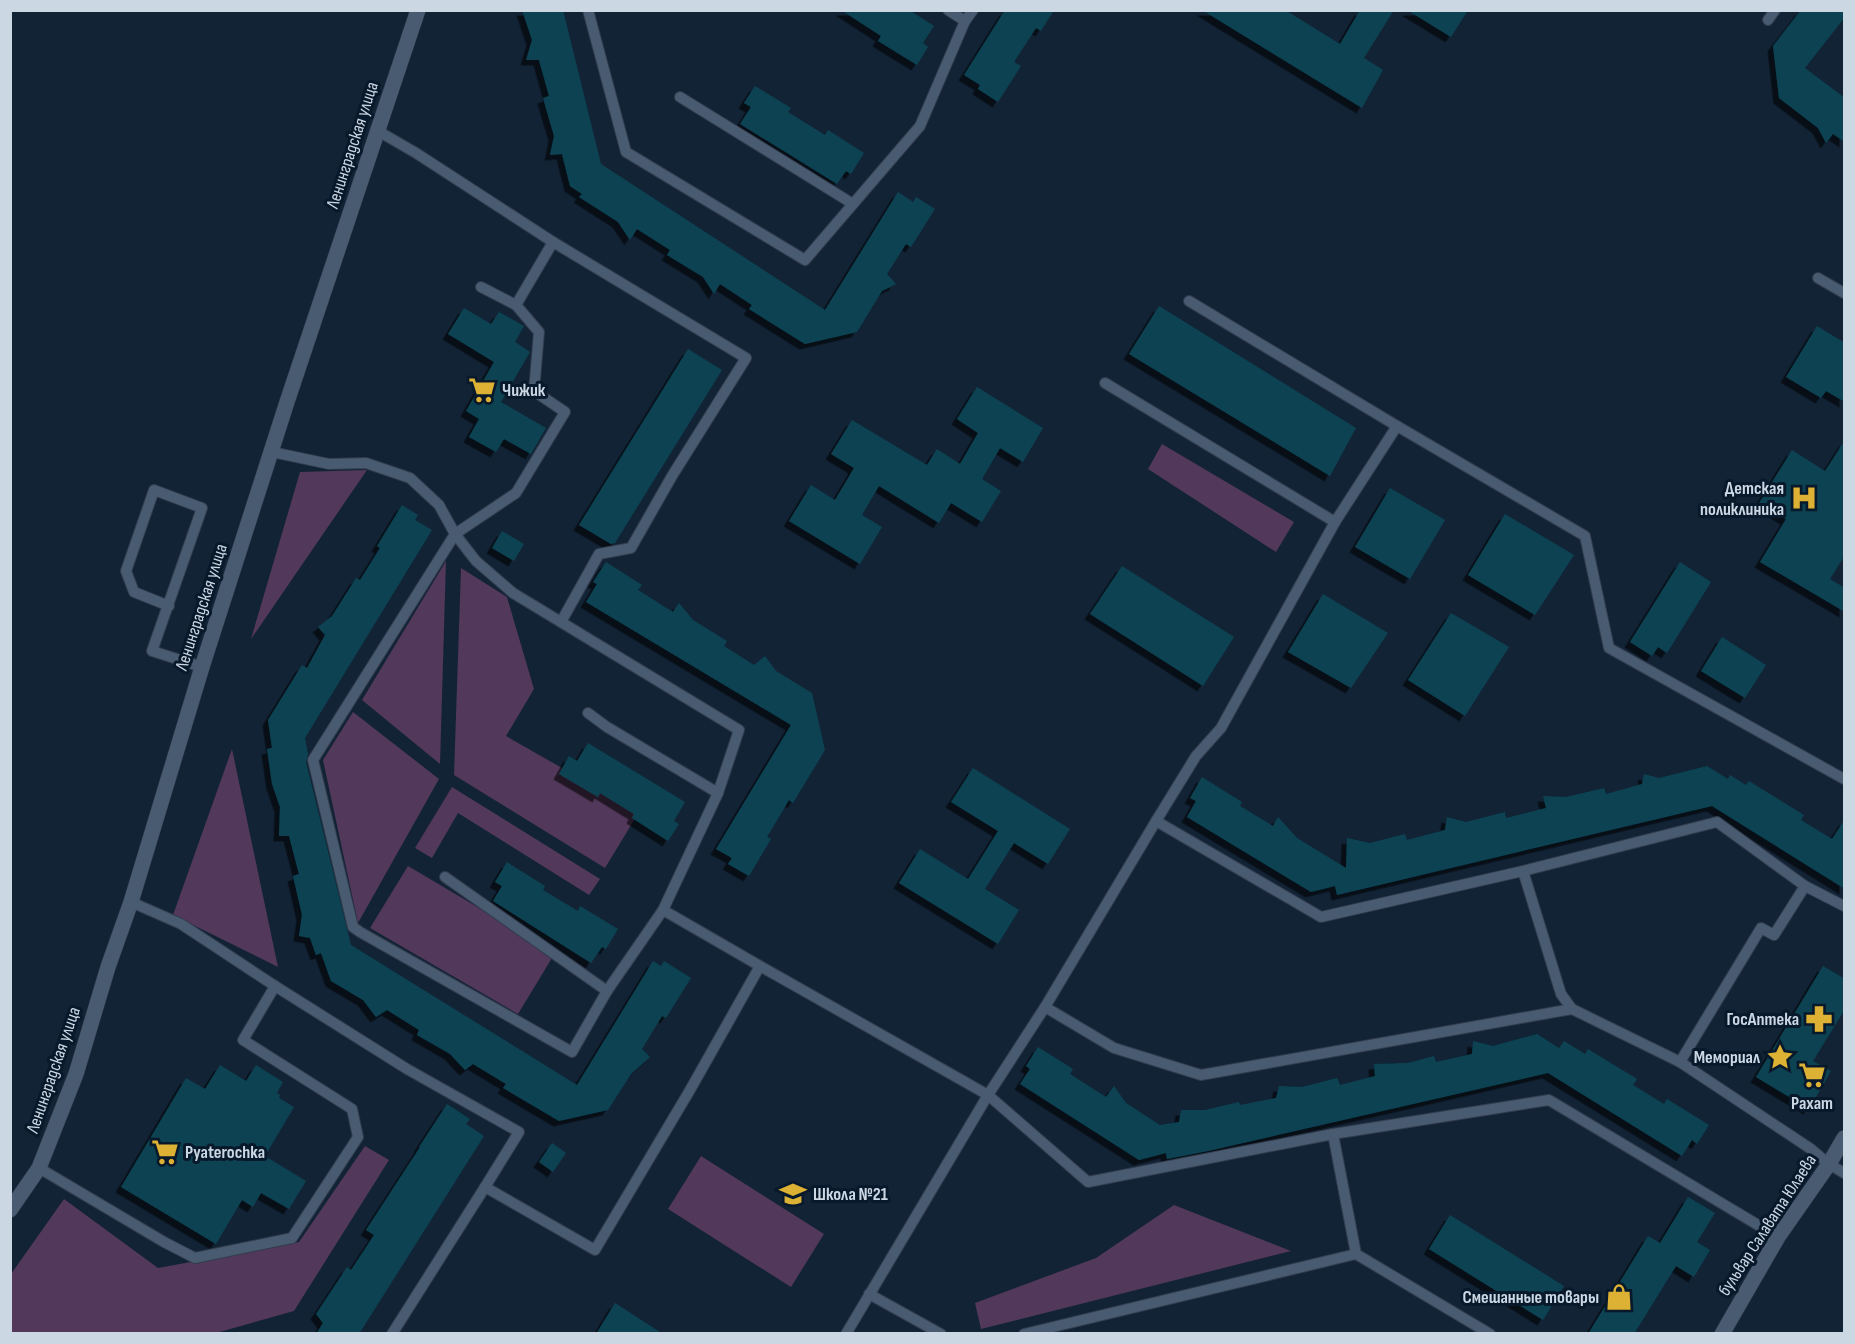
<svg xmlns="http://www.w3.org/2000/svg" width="1855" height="1344" viewBox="0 0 1855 1344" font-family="'Sofia Sans Condensed',sans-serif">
  <defs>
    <filter id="shadow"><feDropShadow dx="-5.5" dy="5.5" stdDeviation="0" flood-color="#0009"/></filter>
  </defs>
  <rect width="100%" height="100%" fill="#122336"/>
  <g fill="#52385a">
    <path d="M1162,444l132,78 -18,30 -128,-83z"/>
    <path d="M367,470l-116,169 49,-167z"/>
    <path d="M446,561l-6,203 -78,-64z"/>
    <path d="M461,568l46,29 27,92 -28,47 133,76 -34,56 -151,-93z"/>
    <path d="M353,712l86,67 -81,144 -35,-163z"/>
    <path d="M232,749l46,218 -105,-52z"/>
    <path d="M452,787l148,92 -11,16 -131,-82 -26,45 -17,-10z"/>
    <path d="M408,866l147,87 -37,61 -148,-86z"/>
    <path d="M365,1146l24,14 -95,151 -78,22 -205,1v-60l53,-75 94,69 141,-26z"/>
    <path d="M701,1156l123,78 -33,53 -123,-78z"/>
    <path d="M1174,1205l117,46 -310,78 -6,-26 121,-45z"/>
  </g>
  <g fill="#0b4352" filter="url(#shadow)">
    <path d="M522,10h41l38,154 224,146 73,-118 15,10 3,-5 19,12 -24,38 -5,-3 -19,30 9,10 -14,7 -25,41 -52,12 -56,-35 3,-4 -32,-21 -6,10 -11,-17 -36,-22 3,-5 -33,-21 -7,11 -12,-18 -39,-25 3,-3 -12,-8 -8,-32 -12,1 4,-19 -11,-38 6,-2 -10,-36h-13l6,-20z"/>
    <path d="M841,10h68l25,16 -11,17 5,4 -11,18 -39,-24 3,-5z"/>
    <path d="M1005,10h49l-13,21 -5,-3 -22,34 7,4 -23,36 -20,-13 2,-4 -16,-10z"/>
    <path d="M1202,10h83l55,34 20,-34h34l-30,48 19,12 -21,38z"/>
    <path d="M1407,10h61l-17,27z"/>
    <path d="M1801,10h44v7l-40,51 40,30v44l-12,-8 -7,9 -8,-15 -39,-30 -6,-52z"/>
    <path d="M755,86l36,22 -3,4 37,23 3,-5 36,23 -13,21 -5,-3 -9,13 -97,-60 11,-17 -7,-4z"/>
    <path d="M1159,306l197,122 -26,48 -201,-122z"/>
    <path d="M464,308l27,16 8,-12 25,14 -9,16 15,10 -29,50 45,26 -15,26 -27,-15 -8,13 -27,-15 10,-18 -13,-8 28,-49 -46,-28z"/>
    <path d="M1817,326l28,17v59l-19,-11 -5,7 -35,-21z"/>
    <path d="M688,349l34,21 -107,173 -4,1 -32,-19z"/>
    <path d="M977,387l66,41 -20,34 -23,-14 -18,31 19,12 -19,31 -31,-19 -12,20 -60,-37 -17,29 20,12 -22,37 -71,-43 22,-36 24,15 19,-32 -23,-14 21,-34 75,45 10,-16 23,15 18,-31 -21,-14z"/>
    <path d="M1845,440v115l-15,24 15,9v24l-85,-50 26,-43 -27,-16 33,-53 33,21z"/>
    <path d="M1390,488l55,32 -35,59 -55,-32z"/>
    <path d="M402,505l16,10 -3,5 17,10 -127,208 3,16 -2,8 45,183 226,140 76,-124 8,5 3,-5 27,17 -25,40 -4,-2 -20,33 8,8 -19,17 -23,36 -49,11 -56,-33 3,-4 -33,-20 -8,6 -15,-16 -33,-19 2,-5 -32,-20 -11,7 -13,-17 -32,-19 -10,-28 -5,2 -6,-17 -11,-2 3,-21 -9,-39 6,-2 -10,-38h-10l1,-29 -8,-23 -5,-35 5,-1 -4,-28 34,-55 5,3 18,-33 -7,-8 14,-11 24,-38 4,2 20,-32 -3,-2z"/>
    <path d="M1505,514l69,41 -39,60 -67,-40z"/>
    <path d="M502,531l22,13 -10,17 -22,-13z"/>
    <path d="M606,562l36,23 -4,5 35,22 6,-9 14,17 34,21 -3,5 30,19 11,-9 11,15 36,22 13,57 -32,53 -4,-3 -22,37 4,2 -22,37 -21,-12 4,-6 -16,-9 75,-124 -205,-123 11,-18 -4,-2z"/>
    <path d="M1680,562l31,20 -44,71 -9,-6 -6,9 -22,-14z"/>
    <path d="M1122,566l112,71 -31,49 -113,-72z"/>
    <path d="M1323,594l65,39 -37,55 -63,-36z"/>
    <path d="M1451,613l58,34 -44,69 -57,-36z"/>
    <path d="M1722,637l44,28 -21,33 -44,-27z"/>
    <path d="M588,743l97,59 -11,19 5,3 -11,17 -36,-23 2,-4 -34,-21 -2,4 -39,-23 10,-18 8,5z"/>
    <path d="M1707,766l21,13 2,-4 16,10 3,-4 55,34 -3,5 31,19 13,-20v70l-133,-83 -375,89 -2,-9 -24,6 -124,-75 9,-16 -6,-3 12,-21 40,25 -2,4 33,20 5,-9 19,21 49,30 1,-30 23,5 35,-9 2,6 38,-10 2,-13 19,5 39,-10 1,6 40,-10 -3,-12 23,1 38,-9 2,6 36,-10 2,-10 15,4z"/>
    <path d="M973,768l97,61 -22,35 -34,-21 -29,46 34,21 -21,34 -99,-61 21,-34 48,30 30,-48 -47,-29z"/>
    <path d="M507,862l38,24 -2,4 35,21 2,-5 38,23 -12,20 -4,-2 -11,16 -98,-62 9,-15 -7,-4z"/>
    <path d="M1823,966l22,13v30l-32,52 18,10 -22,38 -53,-32z"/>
    <path d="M1537,1034l22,14 5,-7 21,13 3,-5 49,30 -4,6 31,19 3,-5 42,26 -12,19 -5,-4 -10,16 -134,-83 -340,78 -41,8 -1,-6 -27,7 -119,-76 10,-15 -4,-3 12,-19 35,22 -3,5 36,23 8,-11 12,17 34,22 19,-3 2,-12h24l34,-8 1,3 36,-7 3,-12 23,1 35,-9 3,7 35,-9 -1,-12 34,-1 26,-7 2,6 36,-8 1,-13 20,5z"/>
    <path d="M220,1065l26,16 10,-16 27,17 -6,11 3,2 -1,3 15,9 -29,49 41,25 -17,28 -28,-16 -8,14 -11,-7 -26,44 -95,-57 65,-109 19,11z"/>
    <path d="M447,1104l23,15 -4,5 18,12 -125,198h-43l7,-11 -7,-9 31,-47 4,3 23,-35 -8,-5 54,-83h-1z"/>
    <path d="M552,1143l14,10 -13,19 -14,-10z"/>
    <path d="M1688,1197l27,16 -18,29 13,8 -16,27 -18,-11 -42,68h-46l60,-98 12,7z"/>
    <path d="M1450,1215l114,71 -21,34 -114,-71z"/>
    <path d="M615,1303l48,31h-67z"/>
  </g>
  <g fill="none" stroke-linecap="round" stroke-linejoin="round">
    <defs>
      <g id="lane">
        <path d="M588,10l38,142 179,108 115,-134 45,-105 8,-11"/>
        <path d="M948,10l17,11"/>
        <path d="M1768,20l7,-10"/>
        <path d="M680,97l173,107"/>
        <path d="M378,131l38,22 137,89 -37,63 23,27 -5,59 31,21 -49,81 -61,41 -142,226 40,167 7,5 212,120 35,-61 56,-81 55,-117"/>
        <path d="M553,242l193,116 -74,118 -41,72 -32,6 -38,68"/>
        <path d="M1818,278l26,15"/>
        <path d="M481,287l35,18"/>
        <path d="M1189,301l208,125 188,110 24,112 235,131"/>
        <path d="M272,452l57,12 37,-1 44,15 29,27 16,29 21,27 37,32 226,137 -21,63 -111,-66 -19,-14"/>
        <path d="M1335,522l62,-96"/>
        <path d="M169,606l-35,-14 -8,-21 28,-81 48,18 -50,143 50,16"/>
        <path d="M1156,821l165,96 202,-46 194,-49 88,64 39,20"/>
        <path d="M1523,871l38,123 11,15"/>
        <path d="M445,877l162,114"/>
        <path d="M1805,886l-31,49 -13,-7 -81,134 131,87 18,15 15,9"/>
        <path d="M131,902l50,22 94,62 132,83 112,63 -34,55 110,63 95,-160 70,-124 -97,-56"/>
        <path d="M760,966l228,129 100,87 245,-48 23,120 134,80"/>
        <path d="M1045,1007l69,41 87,27 371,-66 108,53"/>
        <path d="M1333,1134l216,-34 229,137"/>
        <path d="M39,1168l125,74 31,16 97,-20 66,-101 -6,-28 -109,-69 32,-54"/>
        <path d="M869,1294l72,40"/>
        <path d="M392,1334l93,-147"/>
        <path d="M846,1334l142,-239 57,-88 111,-186 40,-65 25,-28 114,-206 -230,-139"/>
        <path d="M1024,1334l332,-80"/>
      </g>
      <g id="secondary">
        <path d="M10,1210l29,-42 37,-94 32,-107 23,-65 71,-235 85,-265 131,-392"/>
        <path d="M1722,1334l56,-97 51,-73 15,-26"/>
      </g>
    </defs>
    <use href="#lane" stroke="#323c4d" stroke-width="12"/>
    <use href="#secondary" stroke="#323c4d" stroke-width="16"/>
    <use href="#lane" stroke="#485b71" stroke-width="10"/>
    <use href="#secondary" stroke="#485b71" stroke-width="15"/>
  </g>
  <defs>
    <symbol id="supermarket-bare" viewBox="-9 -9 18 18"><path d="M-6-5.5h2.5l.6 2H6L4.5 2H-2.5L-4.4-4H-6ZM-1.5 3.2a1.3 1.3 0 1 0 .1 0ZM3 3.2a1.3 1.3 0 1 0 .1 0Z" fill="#ddb133" stroke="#08192b" stroke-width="2.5" paint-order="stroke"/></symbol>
    <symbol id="hospital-bare" viewBox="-9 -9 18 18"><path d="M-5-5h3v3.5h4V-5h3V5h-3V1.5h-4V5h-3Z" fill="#ddb133" stroke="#08192b" stroke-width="2.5" paint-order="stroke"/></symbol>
    <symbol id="pharmacy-bare" viewBox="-9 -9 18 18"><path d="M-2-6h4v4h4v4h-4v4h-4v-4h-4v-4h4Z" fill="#ddb133" stroke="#08192b" stroke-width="2.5" paint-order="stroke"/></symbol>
    <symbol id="sight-bare" viewBox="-9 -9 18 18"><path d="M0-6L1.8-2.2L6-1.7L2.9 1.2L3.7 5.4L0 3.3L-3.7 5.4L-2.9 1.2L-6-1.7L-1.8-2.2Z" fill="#ddb133" stroke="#08192b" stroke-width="2.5" paint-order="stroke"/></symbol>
    <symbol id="school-bare" viewBox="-9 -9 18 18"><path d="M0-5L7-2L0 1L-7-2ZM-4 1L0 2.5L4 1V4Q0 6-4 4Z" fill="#ddb133" stroke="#08192b" stroke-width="2.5" paint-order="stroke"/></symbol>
    <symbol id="shop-bare" viewBox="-9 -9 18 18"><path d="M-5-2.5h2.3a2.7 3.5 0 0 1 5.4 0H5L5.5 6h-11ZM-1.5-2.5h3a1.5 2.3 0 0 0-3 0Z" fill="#ddb133" stroke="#08192b" stroke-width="2.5" paint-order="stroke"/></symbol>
  </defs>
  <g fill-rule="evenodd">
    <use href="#supermarket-bare" x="463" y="371" width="38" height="38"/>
    <use href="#hospital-bare" x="1785" y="479" width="38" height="38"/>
    <use href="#pharmacy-bare" x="1800" y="1000" width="38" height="38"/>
    <use href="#sight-bare" x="1761" y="1038" width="38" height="38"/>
    <use href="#supermarket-bare" x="1793" y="1056" width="38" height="38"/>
    <use href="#supermarket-bare" x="146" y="1133" width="38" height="38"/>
    <use href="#school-bare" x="774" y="1175" width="38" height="38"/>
    <use href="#shop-bare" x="1600" y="1278" width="38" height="38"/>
  </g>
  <g text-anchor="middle" stroke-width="6" stroke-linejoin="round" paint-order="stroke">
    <g font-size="18" fill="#ccd7e4" stroke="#08192b">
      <text transform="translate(352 145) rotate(-72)" y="6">Ленинградская улица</text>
      <text transform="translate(201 607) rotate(-72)" y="6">Ленинградская улица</text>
      <text transform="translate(53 1070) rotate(-71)" y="6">Ленинградская улица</text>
      <text transform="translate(1767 1225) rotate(-57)" y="6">бульвар Салавата Юлаева</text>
    </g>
    <g font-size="18" font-weight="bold" fill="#ccd7e4" stroke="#08192b" text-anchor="end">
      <text x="502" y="396" text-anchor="start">Чижик</text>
      <text x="1784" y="494">Детская<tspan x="1784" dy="21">поликлиника</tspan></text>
      <text x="1799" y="1025">ГосАптека</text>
      <text x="1760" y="1063">Мемориал</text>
      <text x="1812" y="1109" text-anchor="middle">Рахат</text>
      <text x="185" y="1158" text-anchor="start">Pyaterochka</text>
      <text x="813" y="1200" text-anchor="start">Школа №21</text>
      <text x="1599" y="1303">Смешанные товары</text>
    </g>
  </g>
  <rect width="1855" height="1344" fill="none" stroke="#ccd7e4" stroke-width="24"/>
</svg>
